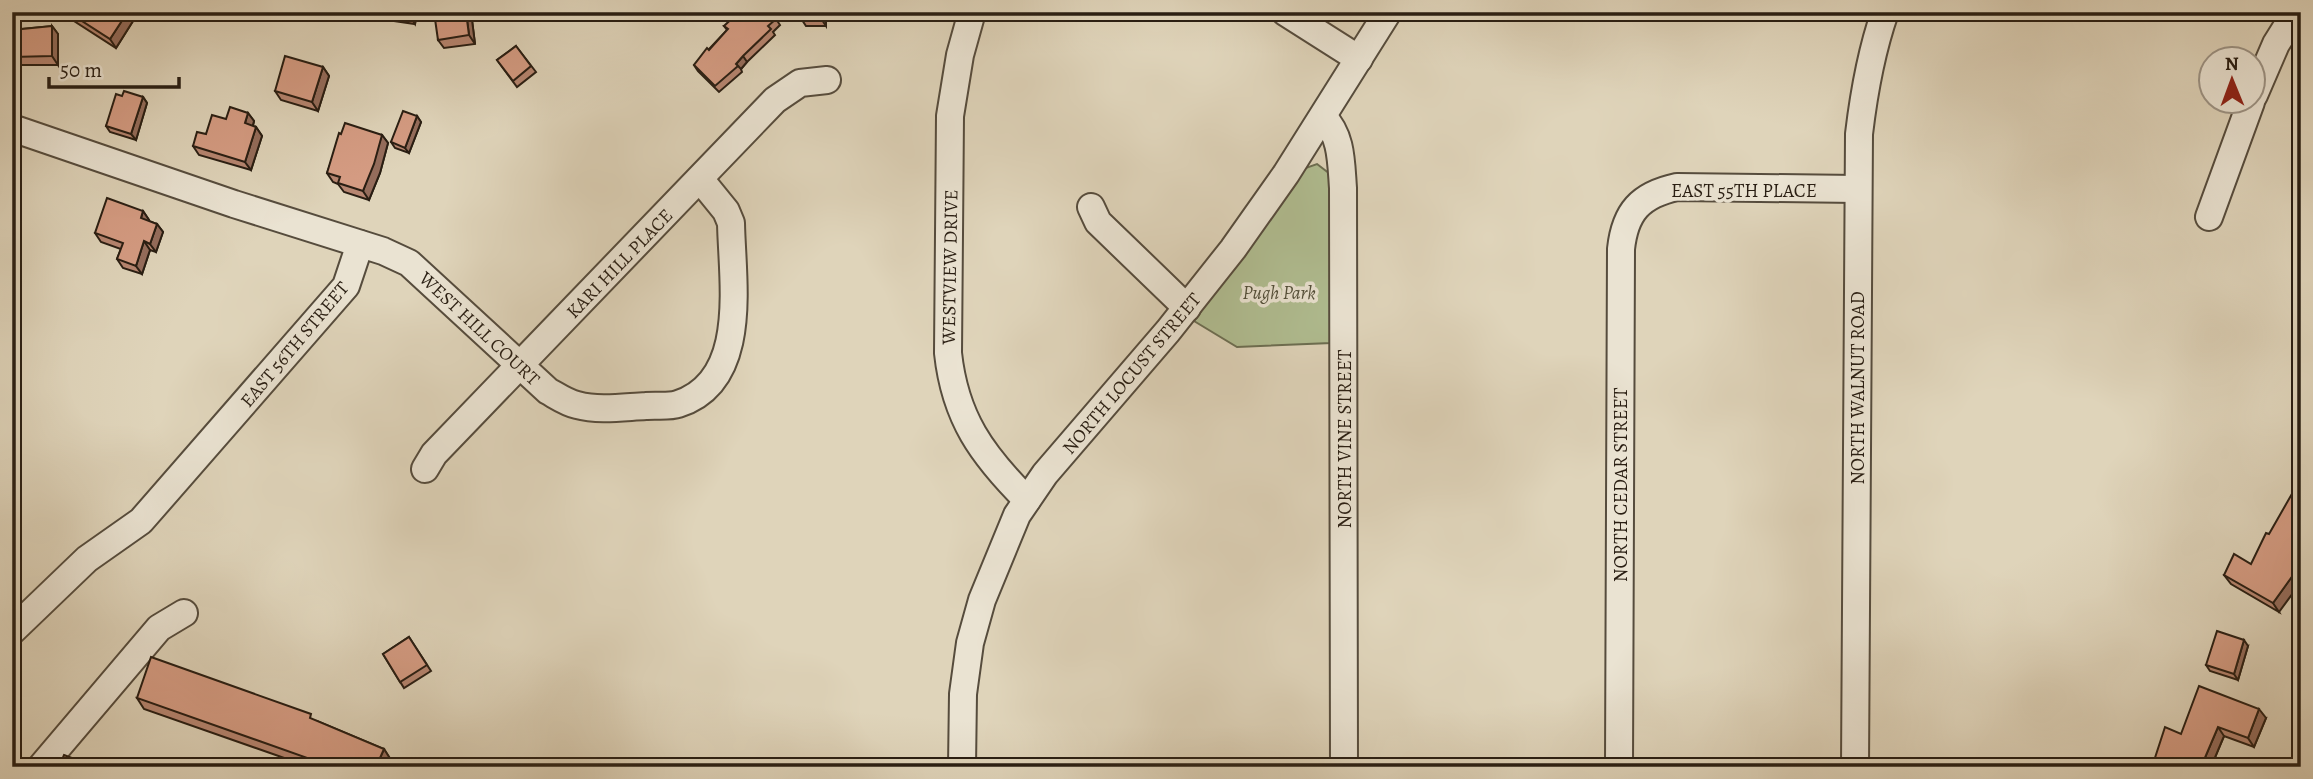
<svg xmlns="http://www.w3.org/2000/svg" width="2313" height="779" viewBox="0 0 2313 779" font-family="Alegreya,serif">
  <rect width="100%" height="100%" fill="#dfd4ba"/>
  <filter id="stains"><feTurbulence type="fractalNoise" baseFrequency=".00286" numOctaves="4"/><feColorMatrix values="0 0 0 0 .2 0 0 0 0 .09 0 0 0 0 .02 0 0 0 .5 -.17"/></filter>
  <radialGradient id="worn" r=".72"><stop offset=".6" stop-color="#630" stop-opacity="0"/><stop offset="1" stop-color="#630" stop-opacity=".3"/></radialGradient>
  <path fill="#b0bd91" stroke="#6c6e52" stroke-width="2" d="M1317,164l13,10 3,42 -2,127 -94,4 -43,-26 103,-150z"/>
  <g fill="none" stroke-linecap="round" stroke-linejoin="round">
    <defs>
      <g id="minor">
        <path d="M972,12l-12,43 -10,61 -2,237c7,65 34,102 79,147"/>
        <path d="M1285,12l74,47"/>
        <path d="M2254,95l22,-51 20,-32"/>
        <path d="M1323,117c19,19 18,45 20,71l1,579"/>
        <path d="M12,128l222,76 149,47 26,12 139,128c9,5 19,12 29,14 22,6 47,2 69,1 10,-1 23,1 32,-2 72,-23 54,-123 53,-181l-5,-12 -26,-32"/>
        <path d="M1091,207l7,15 89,86"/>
        <path d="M2209,217l42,-115"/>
        <path d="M425,469l9,-15 341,-354 25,-17 27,-3"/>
        <path d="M12,631l75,-72 54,-38 205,-235 14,-42"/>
        <path d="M41,767l118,-139 25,-15"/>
        <path d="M962,767l1,-73 7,-51 12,-43 35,-85 28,-41 123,-143 65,-82 53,-75 102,-162"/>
        <path d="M1619,767l2,-518c4,-37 19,-54 56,-62l181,2"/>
        <path d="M1855,767l4,-633c5,-42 12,-82 26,-122"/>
      </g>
    </defs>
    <use href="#minor" stroke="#564c3d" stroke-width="30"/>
    <use href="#minor" stroke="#eae3d2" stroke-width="26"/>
  </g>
  <g fill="#b78671" stroke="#291e13" stroke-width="2">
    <path d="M68,12l65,9 -17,27 -42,-27z"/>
    <path d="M370,12h47l-2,12 -41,-6z"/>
    <path d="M471,12l4,32 -31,4 -6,-8z"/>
    <path d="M777,12h49v14h-20l-6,-9 -19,1z"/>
    <path d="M776,19l4,6 -7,7 2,3 -28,27 -6,7 1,3 -23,20 -21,-21 -4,-6 33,-35 -3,-4z"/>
    <path d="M52,26l6,8v31h-46v-35z"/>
    <path d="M516,46l20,26 -19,15 -20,-27z"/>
    <path d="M323,67l6,9 -11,35 -37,-11 -6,-9z"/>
    <path d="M122,96l21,1 4,6 -11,37 -26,-8 -4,-6z"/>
    <path d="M248,113l6,8 -1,5 3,1 6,9 -11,34 -52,-15 -6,-9 33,-27z"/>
    <path d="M417,116l4,6 -12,31 -14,-5 -4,-6z"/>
    <path d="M341,134l41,1 6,8 -8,30 -11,27 -25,-8 -6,-8 -5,-2 -6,-9z"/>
    <path d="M143,211l6,9v1l8,3 6,8 -7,20 -6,-2 -8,24 -19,-6 -6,-9 4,-10 -20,-7 -6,-9z"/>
    <path d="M2251,564l28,48 -48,-28 -7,-9z"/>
    <path d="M409,637l22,34 -27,17 -21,-34z"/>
    <path d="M2248,646l-10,34 -28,-9 -4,-6z"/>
    <path d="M137,698l180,23 67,28 7,11 -3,7h-78l-166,-58z"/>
    <path d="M2266,718l-12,29 -30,-11 -13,31h-59l29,-33z"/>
  </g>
  <g fill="#956d5c" stroke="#291e13" stroke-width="2">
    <path d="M412,12h5l-2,12 -4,-6z"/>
    <path d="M466,12h5l4,32 -6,-9z"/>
    <path d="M820,12h6v14l-6,-9z"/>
    <path d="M127,13l6,8 -17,27 -6,-9z"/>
    <path d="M52,26l6,8v31l-6,-9z"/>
    <path d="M743,56l4,6 -6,7 -5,-5z"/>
    <path d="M323,67l6,9 -11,35 -6,-9z"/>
    <path d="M143,97l4,6 -11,37 -5,-6z"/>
    <path d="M248,113l6,8 -3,11 -6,-9z"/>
    <path d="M417,116l4,6 -12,31 -4,-5z"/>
    <path d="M256,127l6,9 -11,34 -6,-8z"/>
    <path d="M382,135l6,8 -8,30 -11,27 -6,-9z"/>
    <path d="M143,211l6,9 -2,7 -6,-9z"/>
    <path d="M157,224l6,8 -7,20 -6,-8z"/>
    <path d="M144,241l6,9 -8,24 -6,-8z"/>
    <path d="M2301,564v18l-22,30 -6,-9z"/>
    <path d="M2244,640l4,6 -10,34 -4,-6z"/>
    <path d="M2259,709l7,9 -12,29 -6,-9z"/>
    <path d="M2218,727l6,9 -13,31h-10z"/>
    <path d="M384,749l7,11 -3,7h-12z"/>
  </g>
  <g fill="#d59c83" stroke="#291e13" stroke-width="2">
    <path d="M68,12h58l1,1 -17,26z"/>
    <path d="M372,12h40l-1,6z"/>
    <path d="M434,12h32l3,23 -31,5z"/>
    <path d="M739,12h29l8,7 -8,7 3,3 -28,27 -7,8 2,2 -23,20 -21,-21 13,-17 2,2 19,-21 -4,-3z"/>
    <path d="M800,12h20v5l-20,1z"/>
    <path d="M52,26v30l-40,1v-27z"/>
    <path d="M516,46l15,20 -18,15 -16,-21z"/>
    <path d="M285,56l38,11 -11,35 -37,-11z"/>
    <path d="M124,91l19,6 -12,37 -25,-8 10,-32 6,2z"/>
    <path d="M230,107l18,6 -3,10 11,4 -11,35 -52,-16 4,-14 9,2 6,-19 14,4z"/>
    <path d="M403,111l14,5 -12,32 -14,-6z"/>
    <path d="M345,123l37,12 -8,29 -11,27 -25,-8 2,-6 -13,-4 12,-40 2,1z"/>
    <path d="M107,198l36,13 -2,7 16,6 -7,20 -6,-3 -8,25 -19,-7 6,-16 -28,-10z"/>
    <path d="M2297,485l4,2v77l-28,39 -49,-28 10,-21 17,10 15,-31 3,1z"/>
    <path d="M2217,631l27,9 -10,34 -28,-9z"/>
    <path d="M409,637l18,28 -27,17 -17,-28z"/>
    <path d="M151,657l160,57 -1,4 74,31 -8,18h-62l2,-6 -179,-63z"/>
    <path d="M2199,686l60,23 -11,29 -30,-11 -17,40h-49l13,-40 16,7z"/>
    <path d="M64,755l31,12h-36z"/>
  </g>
  <g text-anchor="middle" stroke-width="7" stroke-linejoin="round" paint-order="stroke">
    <g font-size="19" fill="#291e13" stroke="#eae3d2">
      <text x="1744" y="197">EAST 55TH PLACE</text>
      <text transform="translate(619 263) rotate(-46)" y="7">KARI HILL PLACE</text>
      <text transform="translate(949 267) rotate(-89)" y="7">WESTVIEW DRIVE</text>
      <text transform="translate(480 328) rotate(43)" y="7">WEST HILL COURT</text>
      <text transform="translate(294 344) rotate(-50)" y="7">EAST 56TH STREET</text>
      <text transform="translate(1131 373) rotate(-50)" y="7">NORTH LOCUST STREET</text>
      <text transform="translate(1857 388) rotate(-90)" y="7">NORTH WALNUT ROAD</text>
      <text transform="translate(1344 439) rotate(-90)" y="7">NORTH VINE STREET</text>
      <text transform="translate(1620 485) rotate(-90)" y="7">NORTH CEDAR STREET</text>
    </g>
    <g font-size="19" font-style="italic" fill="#524e39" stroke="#eae3d2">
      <text x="1279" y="299">Pugh Park</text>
    </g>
  </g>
  <rect width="2313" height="779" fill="none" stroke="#dfd4ba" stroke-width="42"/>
  <rect x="14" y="14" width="2285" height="751" fill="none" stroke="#291e13" stroke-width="3.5"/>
  <rect x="21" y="21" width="2271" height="737" fill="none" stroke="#291e13" stroke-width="2"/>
  <g transform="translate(2232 80) rotate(359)"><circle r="33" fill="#eae3d2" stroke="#9d9486" stroke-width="2"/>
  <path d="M0-5L12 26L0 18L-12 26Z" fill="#8f2418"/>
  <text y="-10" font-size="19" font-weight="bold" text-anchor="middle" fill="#291e13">N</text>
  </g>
  <path d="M49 77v10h130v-10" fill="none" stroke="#291e13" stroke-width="3.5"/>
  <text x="60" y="77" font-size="21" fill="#291e13" stroke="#eae3d2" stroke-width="5" paint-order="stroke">50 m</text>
  <rect width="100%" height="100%" filter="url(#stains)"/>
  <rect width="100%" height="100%" fill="url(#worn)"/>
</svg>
